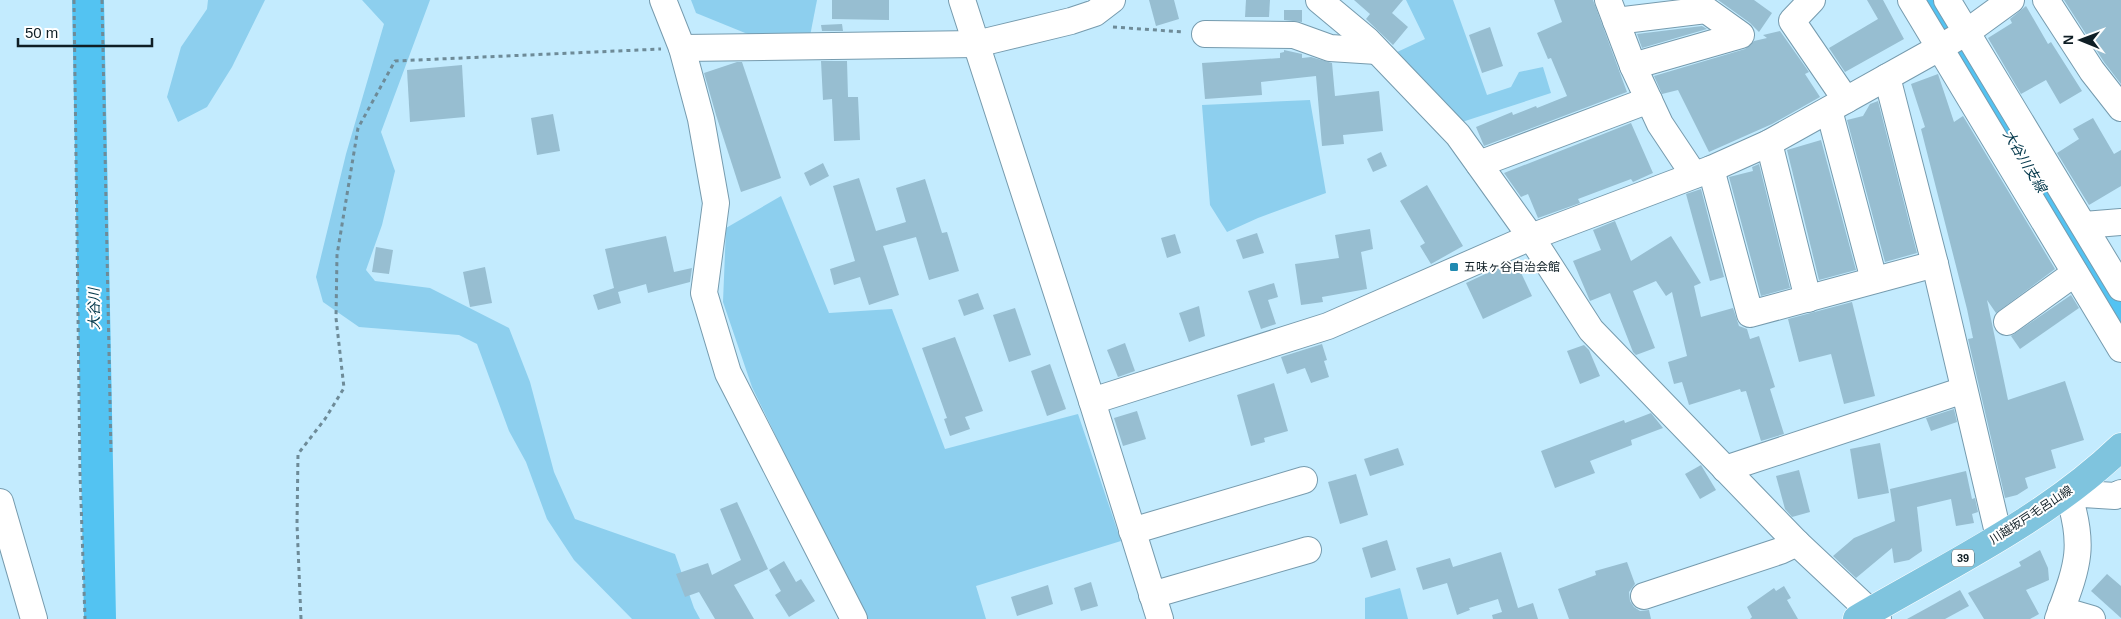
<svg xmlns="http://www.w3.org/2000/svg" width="2121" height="619" viewBox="0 0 2121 619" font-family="Arial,'Noto Sans JP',sans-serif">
  <rect width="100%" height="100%" fill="#c3ebfe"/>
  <g fill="#8dcfee">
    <path d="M208,0h57l-33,67 -25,40 -29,15 -11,-25 14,-50 26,-38z"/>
    <path d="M362,0h68l-49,132 14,39 -13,54 -16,45 9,11 55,7 79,40 21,54 24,90 21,47 100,35 19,54 6,11h-68l-58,-59 -27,-41 -21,-57 -17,-31 -32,-87 -18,-9 -100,-8 -36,-25 -7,-25 30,-123 38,-130z"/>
    <path d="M691,0h126l-7,36 -55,1 -59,-24z"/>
    <path d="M1406,0h47l34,95 24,-8 8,-15 24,-5 8,26 -89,29 -67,-69 30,-14z"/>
    <path d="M1310,100l16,93 -68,25 -31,14 -17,-27 -8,-100z"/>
    <path d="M781,196l48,117 63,-4 53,140 133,-35 43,127 -145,45 10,33h-121l-113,-232 -29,-85 3,-74z"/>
    <path d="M1400,588l8,31h-43v-21z"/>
  </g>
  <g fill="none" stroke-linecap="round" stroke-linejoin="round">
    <g stroke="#53c3f2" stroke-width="32">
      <path d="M88,0l12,619"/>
      <path d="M1929,0l192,322"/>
    </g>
  </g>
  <g fill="#97bed1">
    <path d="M832,0h57v20l-57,-1z"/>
    <path d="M1149,0h25l5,19 -23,7z"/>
    <path d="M1246,0h24l-1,17h-24z"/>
    <path d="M1354,0h49l-11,13 16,14 -15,18 -27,-26 4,-5z"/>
    <path d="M1554,0h39l34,92 -143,54 -8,-19 36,-15 1,3 23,-9 1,2 30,-12 -16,-38 -3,1 -11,-26 25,-11z"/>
    <path d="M1718,0h36l18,13 -13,19 -9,-9z"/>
    <path d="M1867,0h16l21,39 -59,33 -16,-24 49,-29z"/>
    <path d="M2064,0h57v84l-17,-22z"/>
    <path d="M2026,6l22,38 3,-2 31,49 -22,13 -14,-24 -25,14 -33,-56 24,-15 -2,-4z"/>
    <path d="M1284,10h18v12l-18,-2z"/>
    <path d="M842,24l1,7h-21l-1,-6z"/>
    <path d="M1702,26l5,3 -65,19 -5,-14z"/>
    <path d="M1490,27l13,39 -21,7 -13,-38z"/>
    <path d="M1780,31l29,41 -4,2 15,23 -48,27 -63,28 -31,-62 -16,4 -8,-18 91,-27 9,-8 13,-3 -4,-3z"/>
    <path d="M1284,50l18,4v4l9,-1 21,6 3,33 44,-5 4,40 -40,4 1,9 -22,2 -6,-70 -55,6 1,13 -57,4 -3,-36 78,-5v-5l4,-1z"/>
    <path d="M821,61h26l1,36h10l2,43 -26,1 -2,-42 -9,1z"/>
    <path d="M737,62h5l39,116 -40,14 -25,-77 -12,-42z"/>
    <path d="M462,65l3,52 -55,5 -3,-52z"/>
    <path d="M1938,74l16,48 9,-6 92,153 -59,44 -9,-13 21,100 57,-19 19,59 -33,10 5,18 -31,10 3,10 -11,7 -12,3 -37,-159 5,-1 -6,-29 -46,-180 4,-2 -14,-43z"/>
    <path d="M1878,101l39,152 -32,9 -38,-142 16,-4 7,-12z"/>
    <path d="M553,114l7,37 -23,4 -6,-37z"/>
    <path d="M2093,118l21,36 7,-4v36l-32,19 -32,-52 22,-14 -6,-10z"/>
    <path d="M1631,123l22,50 -20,9 -2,-3 -53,20 2,4 -42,15 -10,-24 -7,3 -17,-24z"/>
    <path d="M1821,140l35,130 -37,10 -32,-130z"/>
    <path d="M1381,152l6,14 -14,6 -6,-13z"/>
    <path d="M823,163l6,13 -19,10 -6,-13z"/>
    <path d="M1759,164l31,124 -29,8 -32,-119 24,-6 -1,-4z"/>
    <path d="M859,178l17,53 30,-9 -10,-34 29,-9 17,54 5,-1 12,39 -30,9 -13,-43 -33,9 16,49 -30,10 -9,-28 -26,8 -4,-16 25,-8 -22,-75z"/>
    <path d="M1427,185l36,61 -32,18 -11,-18 5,-3 -25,-42z"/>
    <path d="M1701,189l23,88 -14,4 -24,-87z"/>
    <path d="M1615,221l16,40 40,-25 30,47 -7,3 7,31 32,-9 6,18 8,3 3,10 9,-3 16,51 -5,2 14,45 -23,7 -15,-50 -5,1 -1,-3 -51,16 -7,-23 -8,2 -6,-22 19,-6 -15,-64 -6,4 -10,-15 -23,10 22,57 -19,7 -3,-3 -23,-59 -20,8 -17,-40 28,-11 -8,-20z"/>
    <path d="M1370,229l3,20 -12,3 6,37 -45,8 1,5 -22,3 -6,-41 44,-6 -4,-23z"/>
    <path d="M1257,233l7,20 -21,6 -7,-19z"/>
    <path d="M1175,234l6,19 -14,5 -6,-20z"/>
    <path d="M666,236l8,36 18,-4 -2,14 -42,11 -2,-9 -28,8 3,11 -23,7 -5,-15 21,-7 -9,-39z"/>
    <path d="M376,247l17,3 -4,24 -17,-2z"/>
    <path d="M1515,260l17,36 -49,23 -17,-36z"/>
    <path d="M485,267l7,36 -22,4 -7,-35z"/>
    <path d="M1274,283l4,14 -10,3 8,24 -15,5 -13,-38z"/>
    <path d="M978,293l6,16 -20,7 -6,-16z"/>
    <path d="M2071,295l8,13 -59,41 -9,-13z"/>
    <path d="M1852,302l23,94 -31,8 -13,-50 -32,8 -11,-43z"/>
    <path d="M1199,306l6,30 -16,6 -10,-29z"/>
    <path d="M1015,308l16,47 -22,7 -16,-47z"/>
    <path d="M955,337l28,74 -18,6 5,12 -20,7 -6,-17 3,-1 -25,-70z"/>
    <path d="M1125,343l10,28 -17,6 -11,-27z"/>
    <path d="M1322,344l5,16 -3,1 5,16 -18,6 -6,-15 -18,6 -6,-17z"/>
    <path d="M1584,345l5,5 11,26 -20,8 -13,-33z"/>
    <path d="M1050,364l16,45 -19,7 -16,-45z"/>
    <path d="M1274,383l14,48 -24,7 1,4 -14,4 -14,-51z"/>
    <path d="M1954,409l3,13 -26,9 -5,-13z"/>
    <path d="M1137,411l9,28 -23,7 -9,-28z"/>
    <path d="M1651,413l12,15 -32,12 1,5 -42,16 5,12 -40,15 -14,-37 83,-31 1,3z"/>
    <path d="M1880,443l9,50 -31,6 -8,-50z"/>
    <path d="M1398,448l6,17 -34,11 -6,-17z"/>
    <path d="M1701,465l15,25 -16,9 -15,-25z"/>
    <path d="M1799,470l11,42 -18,5 -7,-8 -9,-33z"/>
    <path d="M1966,471l6,28 3,-1 3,14 -6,2 2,9 -18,3 -5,-27 -34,8 5,44 -13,9 -15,3 -2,-15 -36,30 -23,-22 21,-18 41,-17 -5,-32z"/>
    <path d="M1356,474l12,41 -28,9 -12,-42z"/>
    <path d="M737,502l31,67 -34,16 20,34h-39l-16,-27 -14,5 -9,-23 32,-11 4,12 29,-15 -21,-51z"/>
    <path d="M1387,540l9,30 -25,8 -9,-30z"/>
    <path d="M2040,550l8,18 1,12 -23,10 13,24 -9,5h-46l-16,-26 53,-27 -2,-4z"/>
    <path d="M1501,552l17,56 15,-5 5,16h-45l-1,-4 10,-3 -4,-13 -29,9 1,2 -13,5 -10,-32 -24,7 -7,-22 34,-10 3,9z"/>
    <path d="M784,561l12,21 5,-3 14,22 -26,16 -14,-22 6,-4 -12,-21z"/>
    <path d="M1627,562l8,22 -6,8 1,9 4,6 6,4 9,-1 2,9h-82l-11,-30 38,-14 -1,-4z"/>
    <path d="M2107,574l14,12v32l-30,-27z"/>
    <path d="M1091,582l7,24 -17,5 -7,-23z"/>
    <path d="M1048,585l5,19 -36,12 -6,-19z"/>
    <path d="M1784,586l7,12 -4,2 11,19h-48l2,-2 -5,-10 27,-19 2,3z"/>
    <path d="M1960,590l9,16 -24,13h-38z"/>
  </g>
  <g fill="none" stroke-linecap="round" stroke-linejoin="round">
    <defs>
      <g id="minor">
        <path d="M663,0l19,48 19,71 15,84 -12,90 24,80 126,246"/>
        <path d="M962,0l130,401 68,218"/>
        <path d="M1319,0l48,40 91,95 73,102 60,93 206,213 81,76"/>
        <path d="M1608,0l25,66 27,58 34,51"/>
        <path d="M1812,0l-20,21 54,79"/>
        <path d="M1911,0l210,349"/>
        <path d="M1947,0l174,288"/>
        <path d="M2046,0l46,71 29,37"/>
        <path d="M1616,21l90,-11 35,25 -108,31"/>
        <path d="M1205,34l89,1 36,13 47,3"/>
        <path d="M682,48l294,-4 95,-23 24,-8 17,-13"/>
        <path d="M1887,77l48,187 64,273"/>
        <path d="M1829,110l45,170"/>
        <path d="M1769,143l39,156"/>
        <path d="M1479,164l170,-64"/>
        <path d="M1711,169l39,145 185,-50"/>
        <path d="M2084,225l37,-3"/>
        <path d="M2007,322l68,-49"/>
        <path d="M1092,401l236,-75 203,-89 180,-68 58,-26 170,-95 28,-16 44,-32"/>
        <path d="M1725,469l239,-79"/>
        <path d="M0,502l34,117"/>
        <path d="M1132,531l172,-51"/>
        <path d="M1152,595l156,-45"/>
        <path d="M1644,596l136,-45 17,-8"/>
        <path d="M2061,610l31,9"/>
        <path d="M2058,619c19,-52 28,-71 10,-126l47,3 6,-3"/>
      </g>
      <path id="major" d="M1857,619c90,-53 188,-99 264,-172"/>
    </defs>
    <use href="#minor" stroke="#769bae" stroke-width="28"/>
    <use href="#major" stroke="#fff" stroke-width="29"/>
    <g stroke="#6e8b98" stroke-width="3" stroke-dasharray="4 4" stroke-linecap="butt">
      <path d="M74,0l6,473 5,146"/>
      <path d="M102,0l9,454"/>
      <path d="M1113,27l71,5"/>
      <path d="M301,619l-4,-95 1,-70 27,-35 19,-31 -8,-70 1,-63 21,-127 37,-67 266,-12"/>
    </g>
    <use href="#minor" stroke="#fff" stroke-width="26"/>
    <use href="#major" stroke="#7fc4de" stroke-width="28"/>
  </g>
  <rect fill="#208ab1" stroke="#fff" stroke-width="2" x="1449" y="262" width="10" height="10" rx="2.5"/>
  <g text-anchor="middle" stroke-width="4" stroke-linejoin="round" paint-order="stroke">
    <rect fill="#fff" stroke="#576266" stroke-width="1" x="1952" y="549.5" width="22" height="17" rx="4"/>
    <g font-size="11" font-weight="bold" fill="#0f1e25">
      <text x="1963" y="562">39</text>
    </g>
    <g font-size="12" fill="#0f1e25" stroke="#fff" text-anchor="start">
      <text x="1464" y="271">五味ヶ谷自治会館</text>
    </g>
    <g font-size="12" fill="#0f1e25" stroke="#fff">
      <text transform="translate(2031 515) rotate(-33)" y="4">川越坂戸毛呂山線</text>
    </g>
    <g font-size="14" font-style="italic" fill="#02374a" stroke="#fff">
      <text transform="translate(2025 161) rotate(59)" y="5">大谷川支線</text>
      <text transform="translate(94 309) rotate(-91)" y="5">大谷川</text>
    </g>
  </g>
  <g transform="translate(2081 40) rotate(271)" stroke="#ffffff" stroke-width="4" paint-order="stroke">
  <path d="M0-4L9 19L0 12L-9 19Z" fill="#0f1e25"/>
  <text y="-8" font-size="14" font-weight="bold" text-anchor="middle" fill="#0f1e25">N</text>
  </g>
  <path d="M18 38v8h134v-8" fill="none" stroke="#0f1e25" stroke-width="2.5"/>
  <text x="25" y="38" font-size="15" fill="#0f1e25" stroke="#ffffff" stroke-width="4" paint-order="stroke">50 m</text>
</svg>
